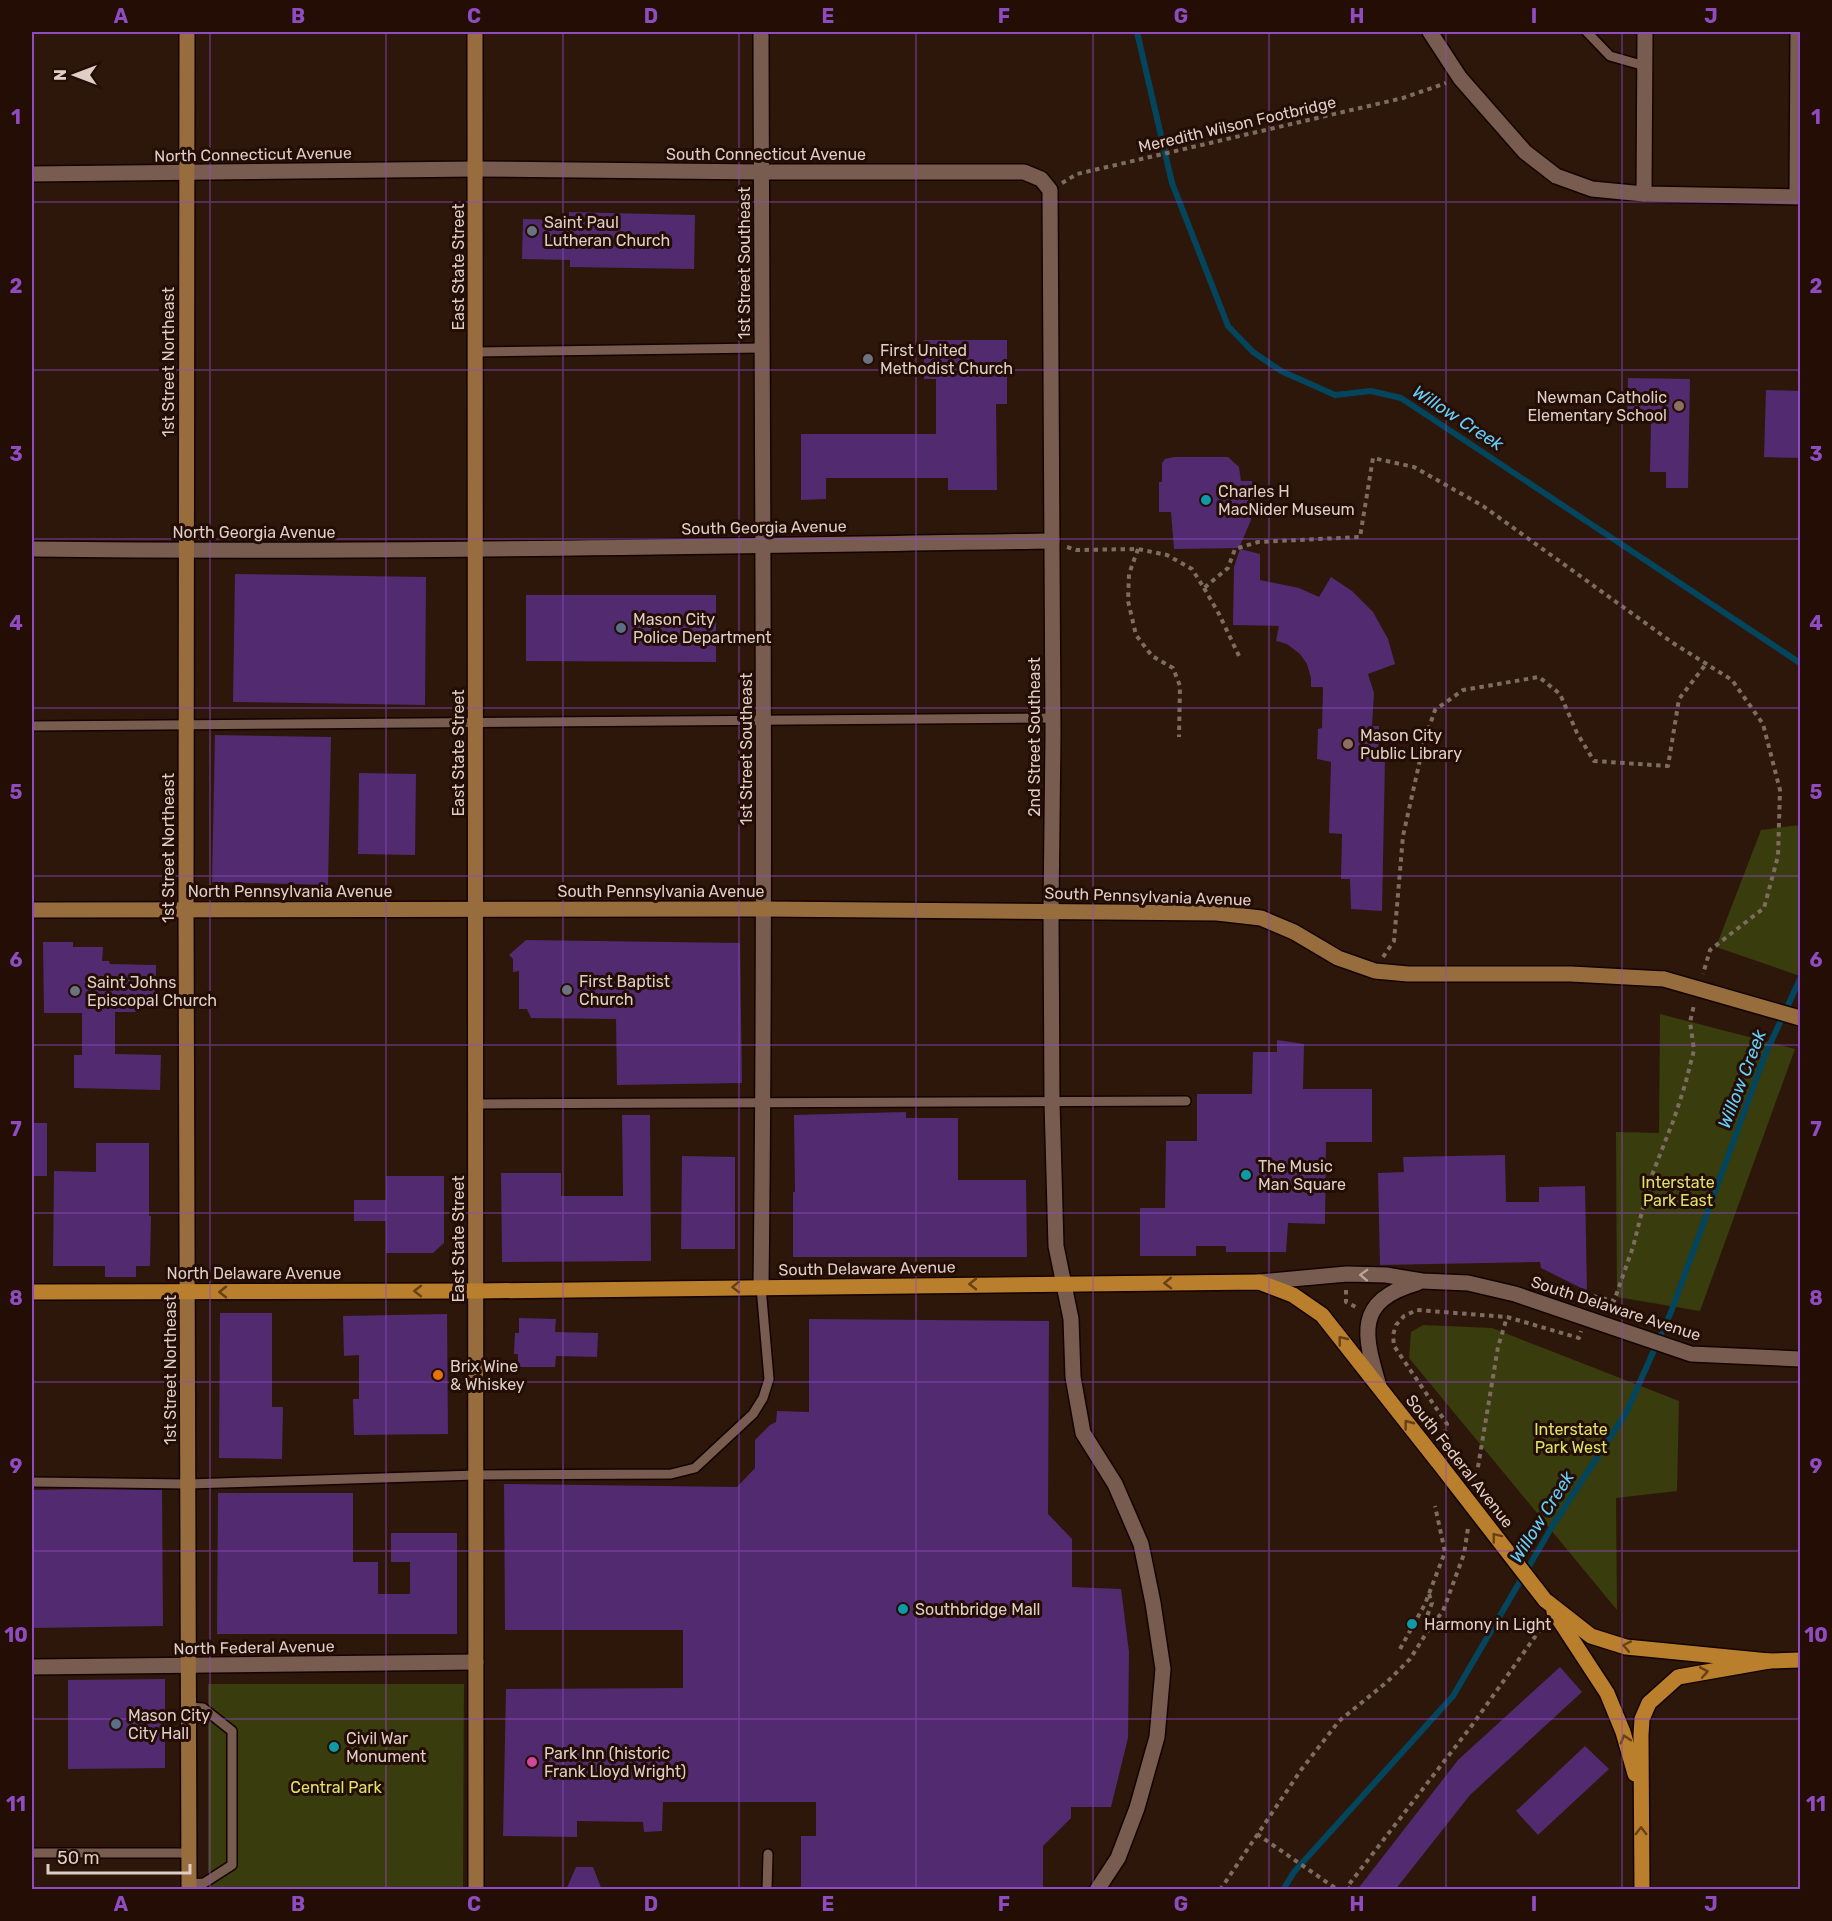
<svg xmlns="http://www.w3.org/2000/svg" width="1832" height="1921" viewBox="0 0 1832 1921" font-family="Rubik,sans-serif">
  <rect width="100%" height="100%" fill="#2d170b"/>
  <g fill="#393c0c">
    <path d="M1800,825v151l-84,-29 45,-117z"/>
    <path d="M1660,1014l135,35 -95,262 -83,-14 -1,-165 43,1z"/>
    <path d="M1423,1325l69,3 187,73 -2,90 -61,7 1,112 -208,-252 2,-26z"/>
    <path d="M208,1684h256l-1,205h-255z"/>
  </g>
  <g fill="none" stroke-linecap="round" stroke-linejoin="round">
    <g stroke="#02455c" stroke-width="6">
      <path d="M1137,32l35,151 56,143 25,26 28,19 54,24 36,-4 30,7 399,265"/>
      <path d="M1283,1890l11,-18 159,-176 100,-171 73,-112 45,-101 94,-257 35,-76"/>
    </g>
  </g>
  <g fill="#512a6f">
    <path d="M569,212l126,3 -1,54 -124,-2v-7l-48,-1 1,-40 46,1z"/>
    <path d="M924,340h83v64h-11l1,86h-49v-12h-122v21l-25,1v-66h135v-55h-12z"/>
    <path d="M1628,378l62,1 -2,109h-22v-16h-16l1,-52h-24z"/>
    <path d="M1766,390l34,1v67l-36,-1z"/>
    <path d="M1174,457h54l11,10 2,14h11l1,25 -2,14 -12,28 -65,1 -3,-37h-12v-30h3v-19l3,-4z"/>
    <path d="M1240,549l20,5v26l39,8 20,9 12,-20 21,14 21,21 15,27 7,25 -27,10 6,19 -2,33h7l-1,34 7,-1 -3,152 -31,-2 -1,-30h-9l1,-45 -13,-1 2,-71 -14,-3 1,-30 4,-1 1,-41h-12v-9l-4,-14 -7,-10 -13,-10 -11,-3 3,-15 -46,-1 1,-58z"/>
    <path d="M235,574l191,3 -1,128 -192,-3z"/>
    <path d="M526,595h190v67l-190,-1z"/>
    <path d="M215,735l116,2 -3,148 -116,-3z"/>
    <path d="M359,773l57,1 -1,81 -57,-1z"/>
    <path d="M526,940l214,3 2,140 -125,2 -1,-66 -85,-1 -4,-9h-8v-38l-6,1v-13l-4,-4z"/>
    <path d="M43,942h30v5h30l-1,14h7l1,3 46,1 -1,41h-15v6h-25v42l46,1 -1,35 -86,-2v-33h8v-42h-38z"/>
    <path d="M1277,1040l27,4 -1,45h69v53h-46l-1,82 -37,-1 -2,29h-60v-6h-30v10h-56v-48h25l1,-67h31v-47h55l1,-42h24z"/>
    <path d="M906,1112v6h52v62h68l1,77h-234v-65h2l-1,-77z"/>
    <path d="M622,1115h28l1,146 -149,1 -1,-89h60v23h62z"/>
    <rect x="32" y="1123" width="15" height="53"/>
    <path d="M96,1143h53v73h2l-1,50h-14v11h-31v-11h-52l1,-95 42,1z"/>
    <path d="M1505,1155l1,47h33v-15l46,-1 2,105 -46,-23 -1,-6 -160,3 -2,-92 26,-1 -1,-15z"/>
    <path d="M682,1156l53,1v92h-54z"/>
    <path d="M386,1176h58v67l-11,10h-47v-32h-32v-21h32z"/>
    <path d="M220,1313h52v94h11l-1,52 -63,-1z"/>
    <path d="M447,1314l1,120 -94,1 -1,-36h6v-44l-15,1 -1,-40z"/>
    <path d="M519,1318l37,1 -1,13 43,1 -1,24 -41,-1 -1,11h-37v-13h-4l1,-21h4z"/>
    <path d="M809,1319l240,2 -1,193 24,25v48l49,2 8,63 -1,86 -17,69h-40v11l-28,28v44h-242v-54h15v-34h-153l-1,29 -18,1 -1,-10 -66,-1v16l-74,-1 3,-147 177,-1v-58h-178l-1,-146 233,3 18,-19v-28l15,-15 6,-3 1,-11 32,1z"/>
    <path d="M82,1489l80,1 1,136 -131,2v-138z"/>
    <path d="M218,1493h135v69h25v32h32v-32h-19v-29h66v101h-240z"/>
    <path d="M1560,1667l22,25 -112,103 -75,95h-38l101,-130z"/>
    <path d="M165,1679v89l-97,1v-89z"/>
    <path d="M1585,1746l24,23 -71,66 -22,-24z"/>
    <path d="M576,1867h17l9,23h-36z"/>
  </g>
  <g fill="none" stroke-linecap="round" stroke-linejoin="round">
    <defs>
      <g id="service">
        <path d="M1587,32l23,24 35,10"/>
        <path d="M1794,197l1,-165"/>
        <path d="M476,352l286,-4"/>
        <path d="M32,726l1021,-8"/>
        <path d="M476,1104l710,-3"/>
        <path d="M32,1482l156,2 288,-9 195,-1 24,-6 58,-54 10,-16 6,-19 -8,-92"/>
        <path d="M189,1707l14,1 29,23v134l-28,18 -15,1"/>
        <path d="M32,1853h157"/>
        <path d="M767,1890l1,-36"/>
      </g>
      <g id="minor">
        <path d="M1430,32l30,46 65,74 31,24 36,13 52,5 156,3"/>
        <path d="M32,174l444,-5 285,3h263l17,7 9,11 3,545 -2,175 1,192 4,144 15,73 2,58 10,56 32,51 26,60 12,59 10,66 -6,68 -20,71 -19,50 -21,32"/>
        <path d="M1644,194l1,-162"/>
        <path d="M32,549c340,4 680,-3 1020,-8"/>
        <path d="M1259,1282l88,-8 39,1 36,6 46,2 47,11 176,60 109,5"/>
        <path d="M761,1287c5,-419 1,-837 0,-1255"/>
        <path d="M1379,1386c-15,-51 -25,-85 38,-103"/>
        <path d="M32,1667l444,-5"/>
      </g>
      <g id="secondary">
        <path d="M187,32l-1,876 3,982"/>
        <path d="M475,32l1,1858"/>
        <path d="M32,910l732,-1 453,4 44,5 33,14 44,26 37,13 33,3h163l93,5"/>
      </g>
      <g id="primary">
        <path d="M32,1292l444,-1 783,-9 34,13 29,20 116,147"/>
        <path d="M1545,1600l46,36 35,11 143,14 31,-1"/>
        <path d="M1554,1612l53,81 16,39 12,42"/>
        <path d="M1642,1890l-1,-155 1,-16 7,-16 29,-26 91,-16"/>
      </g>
    </defs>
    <use href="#service" stroke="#140300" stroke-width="12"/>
    <use href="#minor" stroke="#140300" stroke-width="18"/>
    <use href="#secondary" stroke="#140300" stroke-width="18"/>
    <use href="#primary" stroke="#140300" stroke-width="18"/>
    <g stroke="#7e6b61" stroke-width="4" stroke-dasharray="4.5 4.5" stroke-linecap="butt">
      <path d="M1062,183l15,-9 326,-76 43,-15"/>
      <path d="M1067,547l10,3 61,-1 29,6 25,14 12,19 24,-20 7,-19 23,-7 102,-5 13,-79 41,9 69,39 190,137 59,37 31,44 17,66 -2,66 -14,52 -54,42 -7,24"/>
      <path d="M1138,549l-9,25 -1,27 8,34 16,21 21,12 7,18 -1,51"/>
      <path d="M1204,588l15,26 21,44"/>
      <path d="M1383,957l11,-16 9,-105 21,-94 11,-32 28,-20 76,-13 21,17 17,39 17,28 74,5 11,-67 27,-35"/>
      <path d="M1346,1290v12l12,6"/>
      <path d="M1590,1304l3,-8 21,5 19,-54 17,-67 24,-61 11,-34 9,-35 -4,-28 4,-17"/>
      <path d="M1442,1443l5,-19 -53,-78 -1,-11 3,-10 8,-9 13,-6 90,7 72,21 2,-7"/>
      <path d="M1475,1485l23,-138 9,-30"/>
      <path d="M1429,1594l3,9 -6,16 3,10"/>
      <path d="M1400,1649l25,-45 20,-52 -10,-46"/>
      <path d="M1257,1834l81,56"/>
      <path d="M1220,1890l81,-120 38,-49 48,-39 23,-23 19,-30 14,-18 21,-57 4,-26"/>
      <path d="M1351,1890l-4,-3 126,-163 71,-100"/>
    </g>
    <use href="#service" stroke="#775c4f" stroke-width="9"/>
    <use href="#minor" stroke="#775c4f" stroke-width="15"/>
    <use href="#secondary" stroke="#986d3e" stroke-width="15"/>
    <use href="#primary" stroke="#ba7f2c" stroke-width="15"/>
    <defs>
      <path id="secondary-bridge" d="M1664,979l136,39"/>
      <path id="primary-bridge" d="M1438,1462l107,138"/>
    </defs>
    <use href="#secondary-bridge" stroke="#140300" stroke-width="18" stroke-linecap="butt"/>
    <use href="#primary-bridge" stroke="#140300" stroke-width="18" stroke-linecap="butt"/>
    <use href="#secondary-bridge" stroke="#986d3e" stroke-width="15"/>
    <use href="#primary-bridge" stroke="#ba7f2c" stroke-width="15"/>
  </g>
  <defs><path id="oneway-chevron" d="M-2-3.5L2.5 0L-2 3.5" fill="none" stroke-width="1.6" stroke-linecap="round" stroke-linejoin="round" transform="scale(1.5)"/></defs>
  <use stroke="#baa69c" href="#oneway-chevron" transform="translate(1364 1275) rotate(-178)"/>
  <g stroke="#674016">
    <use href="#oneway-chevron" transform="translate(1168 1283) rotate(179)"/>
    <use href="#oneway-chevron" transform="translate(973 1284) rotate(179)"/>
    <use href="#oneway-chevron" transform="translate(736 1287) rotate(179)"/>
    <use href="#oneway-chevron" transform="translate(418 1291) rotate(180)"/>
    <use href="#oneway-chevron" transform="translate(223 1292) rotate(180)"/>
    <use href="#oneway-chevron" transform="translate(1342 1340) rotate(-129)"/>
    <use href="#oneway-chevron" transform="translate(1408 1424) rotate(-127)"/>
    <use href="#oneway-chevron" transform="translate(1496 1537) rotate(-128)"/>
    <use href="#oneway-chevron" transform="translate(1627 1646) rotate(-169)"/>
    <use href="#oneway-chevron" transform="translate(1704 1672) rotate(-10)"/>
    <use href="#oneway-chevron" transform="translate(1625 1739) rotate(-107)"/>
    <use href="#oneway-chevron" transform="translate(1641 1831) rotate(-90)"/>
  </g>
  <path fill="none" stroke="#8f4cc0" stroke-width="1.5" stroke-opacity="0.55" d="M210,32v1858M386,32v1858M563,32v1858M739,32v1858M916,32v1858M1093,32v1858M1269,32v1858M1446,32v1858M1622,32v1858M32,202h1768M32,370h1768M32,539h1768M32,708h1768M32,876h1768M32,1045h1768M32,1213h1768M32,1382h1768M32,1551h1768M32,1719h1768"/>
  <g fill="#6b7280" stroke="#230d04" stroke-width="2">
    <circle cx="532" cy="231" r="6"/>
    <circle cx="868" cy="359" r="6"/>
    <circle cx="567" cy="990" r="6"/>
    <circle cx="75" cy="991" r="6"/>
  </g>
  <g fill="#8d6e63" stroke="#230d04" stroke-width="2">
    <circle cx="1679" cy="406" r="6"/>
    <circle cx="1348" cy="744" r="6"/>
  </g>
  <g fill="#0f9aa8" stroke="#230d04" stroke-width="2">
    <circle cx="1206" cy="500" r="6"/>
    <circle cx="1246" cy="1175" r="6"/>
    <circle cx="903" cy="1609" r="6"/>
    <circle cx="1412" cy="1624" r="6"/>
    <circle cx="334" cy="1747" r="6"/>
  </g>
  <g fill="#5c6f8a" stroke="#230d04" stroke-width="2">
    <circle cx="621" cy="628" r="6"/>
    <circle cx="116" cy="1724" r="6"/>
  </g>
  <circle fill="#e8710a" stroke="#230d04" stroke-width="2" cx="438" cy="1375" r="6"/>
  <circle fill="#d1479c" stroke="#230d04" stroke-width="2" cx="532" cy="1762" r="6"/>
  <g text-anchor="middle" stroke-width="6" stroke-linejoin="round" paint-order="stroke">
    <g font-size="16" fill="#decec6" stroke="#230d04">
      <text transform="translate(1237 124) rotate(-13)" y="6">Meredith Wilson Footbridge</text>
      <text transform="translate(253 154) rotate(-1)" y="6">North Connecticut Avenue</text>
      <text x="766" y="160">South Connecticut Avenue</text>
      <text transform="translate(744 263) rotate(-90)" y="6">1st Street Southeast</text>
      <text transform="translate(458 267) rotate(-90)" y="6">East State Street</text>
      <text transform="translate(168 362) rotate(-90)" y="6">1st Street Northeast</text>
      <text transform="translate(764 527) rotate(-1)" y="6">South Georgia Avenue</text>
      <text x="254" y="538">North Georgia Avenue</text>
      <text transform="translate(1034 737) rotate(-90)" y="6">2nd Street Southeast</text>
      <text transform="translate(746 749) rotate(-90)" y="6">1st Street Southeast</text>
      <text transform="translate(458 753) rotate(-90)" y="6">East State Street</text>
      <text transform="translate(168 848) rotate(-90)" y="6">1st Street Northeast</text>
      <text x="290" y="897">North Pennsylvania Avenue</text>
      <text x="661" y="897">South Pennsylvania Avenue</text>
      <text transform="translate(1148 896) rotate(2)" y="6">South Pennsylvania Avenue</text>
      <text transform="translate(458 1239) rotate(-90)" y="6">East State Street</text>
      <text transform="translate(867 1268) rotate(-1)" y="6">South Delaware Avenue</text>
      <text x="254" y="1279">North Delaware Avenue</text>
      <text transform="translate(1616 1308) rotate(18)" y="6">South Delaware Avenue</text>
      <text transform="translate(170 1370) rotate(-90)" y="6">1st Street Northeast</text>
      <text transform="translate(1460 1461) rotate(52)" y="6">South Federal Avenue</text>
      <text transform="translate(254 1647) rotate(-1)" y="6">North Federal Avenue</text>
    </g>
    <g font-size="16" fill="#decec6" stroke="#230d04" text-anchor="start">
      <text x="544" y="228">Saint Paul<tspan x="544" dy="18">Lutheran Church</tspan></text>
      <text x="880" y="356">First United<tspan x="880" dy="18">Methodist Church</tspan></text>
      <text x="1667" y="403" text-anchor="end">Newman Catholic<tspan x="1667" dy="18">Elementary School</tspan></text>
      <text x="1218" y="497">Charles H<tspan x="1218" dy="18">MacNider Museum</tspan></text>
      <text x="633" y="625">Mason City<tspan x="633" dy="18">Police Department</tspan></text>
      <text x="1360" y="741">Mason City<tspan x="1360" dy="18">Public Library</tspan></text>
      <text x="579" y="987">First Baptist<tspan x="579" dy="18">Church</tspan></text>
      <text x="87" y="988">Saint Johns<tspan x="87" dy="18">Episcopal Church</tspan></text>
      <text x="1258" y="1172">The Music<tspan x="1258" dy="18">Man Square</tspan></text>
      <text x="450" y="1372">Brix Wine<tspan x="450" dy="18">&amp; Whiskey</tspan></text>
      <text x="915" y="1615">Southbridge Mall</text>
      <text x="1424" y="1630">Harmony in Light</text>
      <text x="128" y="1721">Mason City<tspan x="128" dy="18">City Hall</tspan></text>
      <text x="346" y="1744">Civil War<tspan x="346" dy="18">Monument</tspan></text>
      <text x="544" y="1759">Park Inn (historic<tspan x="544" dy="18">Frank Lloyd Wright)</tspan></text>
    </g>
    <g font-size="16" fill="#dde468" stroke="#230d04">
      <text x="1678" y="1188">Interstate<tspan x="1678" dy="18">Park East</tspan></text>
      <text x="1571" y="1435">Interstate<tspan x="1571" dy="18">Park West</tspan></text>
      <text x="336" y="1793">Central Park</text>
    </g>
    <g font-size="18" font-style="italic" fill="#63cffd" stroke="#230d04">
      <text transform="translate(1458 418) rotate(33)" y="6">Willow Creek</text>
      <text transform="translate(1742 1079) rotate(-69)" y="6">Willow Creek</text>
      <text transform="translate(1542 1517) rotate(-58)" y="6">Willow Creek</text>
    </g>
  </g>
  <rect width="1832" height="1921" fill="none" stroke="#230d04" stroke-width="66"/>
  <g transform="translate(75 75) rotate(270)" stroke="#230d04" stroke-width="4.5" paint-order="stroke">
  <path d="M0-4.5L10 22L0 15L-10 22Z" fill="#decec6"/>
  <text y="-9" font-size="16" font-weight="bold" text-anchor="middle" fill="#decec6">N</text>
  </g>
  <path d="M48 1864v9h142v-9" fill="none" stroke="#decec6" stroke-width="3"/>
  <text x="57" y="1864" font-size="18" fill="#decec6" stroke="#230d04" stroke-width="4.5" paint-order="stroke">50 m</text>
  <rect x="33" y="33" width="1766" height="1855" fill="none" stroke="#8f4cc0" stroke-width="2"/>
  <g font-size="20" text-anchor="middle" font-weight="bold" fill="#8f4cc0">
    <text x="121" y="23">A</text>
    <text x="298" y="23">B</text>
    <text x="474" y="23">C</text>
    <text x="651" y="23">D</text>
    <text x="828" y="23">E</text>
    <text x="1004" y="23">F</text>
    <text x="1181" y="23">G</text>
    <text x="1357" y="23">H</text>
    <text x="1534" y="23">I</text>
    <text x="1711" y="23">J</text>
    <text x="16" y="124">1</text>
    <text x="1816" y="124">1</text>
    <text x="16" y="293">2</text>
    <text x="1816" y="293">2</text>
    <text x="16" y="461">3</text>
    <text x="1816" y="461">3</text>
    <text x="16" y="630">4</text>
    <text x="1816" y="630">4</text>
    <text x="16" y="799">5</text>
    <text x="1816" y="799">5</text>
    <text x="16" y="967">6</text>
    <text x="1816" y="967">6</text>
    <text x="16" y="1136">7</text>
    <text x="1816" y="1136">7</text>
    <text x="16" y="1305">8</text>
    <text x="1816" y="1305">8</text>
    <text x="16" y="1473">9</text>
    <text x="1816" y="1473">9</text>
    <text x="16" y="1642">10</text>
    <text x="1816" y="1642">10</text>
    <text x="16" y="1811">11</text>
    <text x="1816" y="1811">11</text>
    <text x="121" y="1911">A</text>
    <text x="298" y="1911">B</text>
    <text x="474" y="1911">C</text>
    <text x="651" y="1911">D</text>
    <text x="828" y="1911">E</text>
    <text x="1004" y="1911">F</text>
    <text x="1181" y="1911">G</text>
    <text x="1357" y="1911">H</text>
    <text x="1534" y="1911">I</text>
    <text x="1711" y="1911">J</text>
  </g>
</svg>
